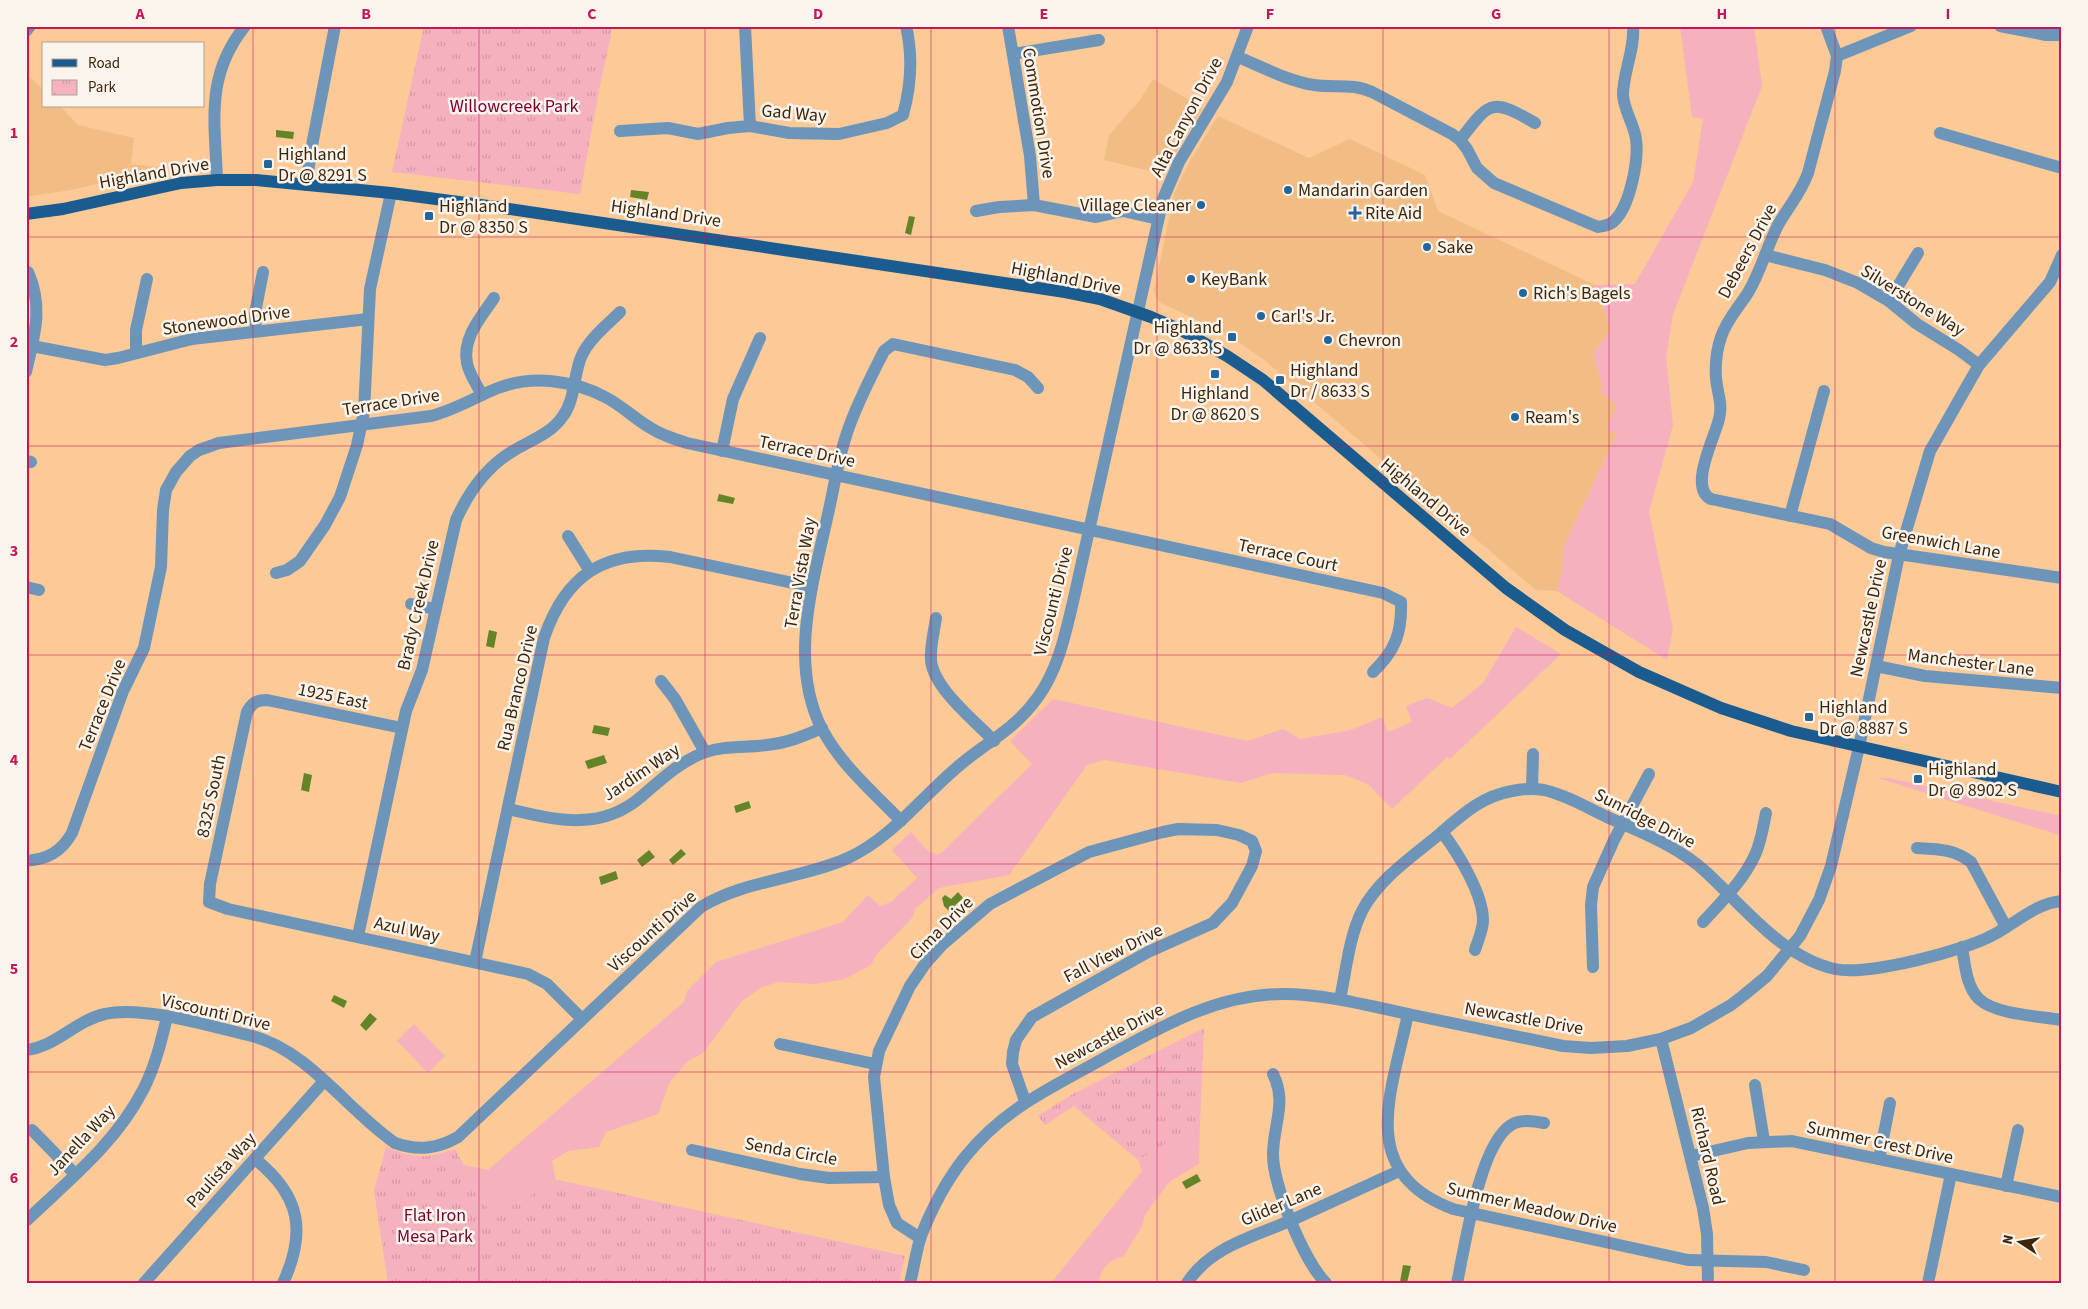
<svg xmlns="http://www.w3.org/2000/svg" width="2088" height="1309" viewBox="0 0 2088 1309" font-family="'Source Sans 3',sans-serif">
  <defs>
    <pattern id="park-tufts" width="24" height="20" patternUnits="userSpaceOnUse" patternTransform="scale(1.25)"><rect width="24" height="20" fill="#f5b1be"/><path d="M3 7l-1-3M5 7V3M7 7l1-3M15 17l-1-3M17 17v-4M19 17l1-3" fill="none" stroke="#d398a2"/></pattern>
  </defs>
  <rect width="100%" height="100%" fill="#fcc997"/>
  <g fill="#f2bd85">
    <path d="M26,74l18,16v16h16l18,19 56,13 -3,26 37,4 -97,22 -45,7z"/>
    <path d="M1153,79l50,29 -40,66 -59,-14 5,-25 31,-35z"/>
    <path d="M1218,116l91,42 41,-19 75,36 13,36 157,74 16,44 -18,24 9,32 -1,7 16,14 -10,22 10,5 -54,115v19l-6,24 -21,-1 -273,-231 -37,-25 -67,-32 -3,-4 -2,-8 21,-99 14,-28z"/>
  </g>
  <g fill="#f5b1be">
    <path d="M1680,26h74l8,60 -89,228 -7,43 7,68 -24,87 24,117 -6,31 -110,-69 6,-24v-19l54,-114 -10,-5 10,-23 -16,-14 1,-7 -9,-32 18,-24 -16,-44 40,-1 58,-102 10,-63 -11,-2z"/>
    <path d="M1516,627l45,27 -111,105 -3,-2 -55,52 -24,-25 -23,-9 -72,-2 -33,10 -135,-23 -18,5 -78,110 -70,13 -24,21 -2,8 -37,38 -4,9 -27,15 -29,5 -38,-2 -18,6 -19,14 -38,51 -16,9 -17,20 -12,32 -52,18 -7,15 -31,4 -16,10 4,20 -64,36 -28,-52 24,5 196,-168 3,-11 29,-29 127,-40 25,-27 12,11 11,-4 26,-24 -25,-28 19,-18 17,19 11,4 93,-91 -22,-23 43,-42 194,42 36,-12 17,10 51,-9 31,-13 6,15 24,-10 -6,-16 21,-8 25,10 31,-25z"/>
    <path d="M1878,778h10l174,38v20z"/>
    <path d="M414,1024l31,32 -17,17 -31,-32z"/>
    <path d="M1200,1123l-1,41 -30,18 -24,33 -3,11 -18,30c-16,5 -22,11 -26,27h-47l91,-112 -4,-11z"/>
  </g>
  <g fill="url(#park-tufts)">
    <path d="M424,26h189l-13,59 -20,109 -188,-22z"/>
    <path d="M1204,1028l-4,95 -62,37 -64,-54 -29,19 -7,-9 35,-22z"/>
    <path d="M386,1147c30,12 38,12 69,2l37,68 66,-37 347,76 -6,27h-511l-14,-92z"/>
  </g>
  <g fill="#648428">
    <path d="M276,130l18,2 -1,7 -17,-2z"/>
    <path d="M631,190l18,2 -2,8 -17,-3z"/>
    <path d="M909,216l6,1 -4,18 -6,-2z"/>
    <path d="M719,494l16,4 -2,6 -16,-3z"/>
    <path d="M489,630l8,2 -3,16 -8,-2z"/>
    <path d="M594,725l16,3 -2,8 -16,-3z"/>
    <path d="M604,755l3,8 -19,6 -3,-8z"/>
    <path d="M304,773l8,2 -3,17 -8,-2z"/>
    <path d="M749,801l2,7 -15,5 -2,-7z"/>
    <path d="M681,849l5,5 -13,11 -4,-5z"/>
    <path d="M649,850l6,7 -13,10 -5,-7z"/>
    <path d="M616,871l2,8 -17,6 -2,-8z"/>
    <path d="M958,892l5,6 -14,13 -5,-5 -2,-8 3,-3 6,4z"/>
    <path d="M334,995l13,6 -3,7 -13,-7z"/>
    <path d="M370,1013l7,6 -11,12 -6,-6z"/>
    <path d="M1197,1174l4,7 -15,8 -4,-7z"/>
    <path d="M1403,1265l8,1 -4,17 -7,-1z"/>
  </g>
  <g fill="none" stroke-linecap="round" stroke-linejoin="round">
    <g stroke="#6d95b9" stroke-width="12">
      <path d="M745,26l5,100"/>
      <path d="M1008,26l22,130 4,49"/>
      <path d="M1826,26l11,30 -2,15 -27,102c-7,20 -20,34 -30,52 -11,22 -17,45 -29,66 -9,15 -22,28 -28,46 -4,12 -6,27 -5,41 1,14 7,26 3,41 -4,18 -31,69 -8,80l119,25 41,24 13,4 178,26"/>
      <path d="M2000,26l46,9h16"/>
      <path d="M26,31l4,-5"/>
      <path d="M1013,54l86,-14"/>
      <path d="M1837,56l74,-30"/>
      <path d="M1238,57c24,10 50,24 76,28 20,3 39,-2 58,7l80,42 8,6 7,9 10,19 17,15 104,44c6,-1 13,-2 17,-7 15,-15 24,-60 21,-81 -2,-15 -12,-28 -13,-44 0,-23 12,-45 10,-69"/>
      <path d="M620,131l48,-3 30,6 30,-6 22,-2 39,7 50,1 48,-11 16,-8c8,-29 10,-59 3,-89"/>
      <path d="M1940,133l122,35"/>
      <path d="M1460,140c30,-38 30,-43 75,-17"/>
      <path d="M217,180c-2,-59 -12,-104 28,-154"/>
      <path d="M306,185l7,-45 22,-114"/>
      <path d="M976,211l23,-4 35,-2 62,12 27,-6 35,8"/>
      <path d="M1765,255l60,15 33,13 31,18 28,23 42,26 20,15"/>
      <path d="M1889,301l29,-48"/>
      <path d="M256,331l-1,-18 8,-41"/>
      <path d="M32,346l73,14 13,-2 74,-19 176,-20"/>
      <path d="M136,353v-23l11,-51"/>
      <path d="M26,372c8,-36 18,-64 2,-100"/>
      <path d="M482,395c-5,-10 -13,-21 -15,-32 -5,-25 14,-46 27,-65"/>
      <path d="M722,451l11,-52 27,-61"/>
      <path d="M26,461l5,1"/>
      <path d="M1790,516l34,-125"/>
      <path d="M568,536l22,35"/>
      <path d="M276,573l11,-3 13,-9 25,-36 15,-28 17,-52 7,-33 6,-123 21,-96"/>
      <path d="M26,587l13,3"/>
      <path d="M411,604l24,5"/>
      <path d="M936,618c-2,14 -6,28 -5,42 2,28 44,61 63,81"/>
      <path d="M1876,666l49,10 137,12"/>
      <path d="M661,681l14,18 30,53"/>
      <path d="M402,728l-135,-28c-11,0 -15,3 -20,12l-37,172 -1,18 19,7 300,65 19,10 35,35"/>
      <path d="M1532,789l1,-35"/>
      <path d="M508,809c48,11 93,23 134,-13 20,-17 36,-33 61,-43 21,-8 43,-5 64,-8 20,-2 37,-9 55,-17"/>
      <path d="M901,821c-28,-29 -60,-56 -79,-92 -34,-66 -9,-146 6,-215 6,-26 10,-55 19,-81 9,-28 24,-56 37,-82l9,-7 122,26 13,7 10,11"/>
      <path d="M1442,832c16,21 41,62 41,88 0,10 -5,20 -8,30"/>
      <path d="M1917,848c21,1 37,1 54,14l35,65"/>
      <path d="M26,861c22,-2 35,-9 46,-28l51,-142 21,-43 17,-81 2,-57 3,-20 10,-18 14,-16 9,-6 20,-7 212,-27c24,-6 44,-19 67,-28 34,-13 75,-8 107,9 16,8 29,21 44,30 12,8 25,12 38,16l696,150 18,9c1,31 -6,49 -28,70"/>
      <path d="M1703,922c19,-21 40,-41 52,-67 6,-13 8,-28 11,-42"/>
      <path d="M358,936l48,-225 16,-41 34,-150c13,-29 30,-53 57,-69 18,-11 38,-17 50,-35 13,-18 10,-42 19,-61 8,-17 25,-30 38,-43"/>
      <path d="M1962,947c3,17 4,39 17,52 17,16 61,17 83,21"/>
      <path d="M475,962l69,-324c21,-62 60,-89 126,-81l142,30"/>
      <path d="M1593,967l-2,-62 2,-18 21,-47 35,-66"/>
      <path d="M1340,999c6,-28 9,-62 22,-88 17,-33 53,-56 80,-79 22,-19 41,-36 70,-41 10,-2 21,-3 32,-1 22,5 42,17 63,27 33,15 71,29 99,55 37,34 77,86 129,97 32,7 129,-18 158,-34 23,-12 43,-32 69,-34"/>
      <path d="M1408,1014c-16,78 -53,158 45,195l235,51 78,2 38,8"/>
      <path d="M1661,1039l42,169 4,26 1,49"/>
      <path d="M780,1044l95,20"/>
      <path d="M26,1050c30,-3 50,-30 79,-36 38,-9 108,13 147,22 57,15 95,74 143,107 23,8 42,6 63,-6l243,-230c44,-27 100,-28 147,-49 45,-21 75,-63 113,-94 28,-23 55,-36 77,-67 20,-28 27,-61 35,-95l90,-403 16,-37 48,-80 21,-56"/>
      <path d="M1273,1074c14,28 1,48 0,79 -1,30 31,109 53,130"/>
      <path d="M1755,1085l9,56"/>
      <path d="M32,1130l43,44"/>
      <path d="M692,1150l108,24 29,4 55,-1"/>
      <path d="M1691,1156l57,-13 44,-2 270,56"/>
      <path d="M255,1159c45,36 52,72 28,124"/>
      <path d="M1879,1159l11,-56"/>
      <path d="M2006,1186l12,-56"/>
      <path d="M26,1221c42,-40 90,-78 117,-131 12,-23 18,-48 24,-73"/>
      <path d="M920,1238l-23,-15 -8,-18 -5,-28 -10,-100 5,-26 31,-65 15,-22 17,-19 48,-41 99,-52 74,-20 15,-3 39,1 22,5 13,6 4,10 -4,15 -20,37 -19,20 -65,29 -116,65 -16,23 -3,12 -1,12 13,37"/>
      <path d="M144,1283l180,-202"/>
      <path d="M910,1283c4,-15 6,-32 11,-47 11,-28 25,-55 44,-79 39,-48 82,-67 134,-96 58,-32 116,-67 184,-67 42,0 83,11 125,20 51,11 103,21 155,32l28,2 36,-2 34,-7 30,-11 40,-23 13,-10 23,-19 33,-40 19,-36 12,-34 28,-119 40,-192 31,-104 49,-86 71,-83 12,-27"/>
      <path d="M1187,1283c25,-38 68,-46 107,-64 35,-16 70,-32 105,-48"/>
      <path d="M1457,1283c8,-36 22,-138 54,-158 10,-6 22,-4 33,-2"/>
      <path d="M1928,1283l23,-109"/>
    </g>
    <path stroke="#1a5c90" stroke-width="12" d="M26,214l37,-5 118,-26 36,-3h39l135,13 105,14 569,85 35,7 51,18 30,13 46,26 36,24 243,208 59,42 74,42 82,36 70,23 271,61"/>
  </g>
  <path fill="none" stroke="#c2185b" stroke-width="1" stroke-opacity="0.55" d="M253,26v1257M479,26v1257M705,26v1257M931,26v1257M1157,26v1257M1383,26v1257M1609,26v1257M1835,26v1257M26,237h2036M26,446h2036M26,655h2036M26,864h2036M26,1072h2036"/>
  <g fill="#23669b" stroke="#faf4ed" stroke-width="2">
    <rect x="263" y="159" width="10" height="10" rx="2.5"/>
    <circle cx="1288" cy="190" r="5"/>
    <circle cx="1201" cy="205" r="5"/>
    <path d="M1352.5 205.5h5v5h5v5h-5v5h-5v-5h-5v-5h5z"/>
    <rect x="424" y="211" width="10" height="10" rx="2.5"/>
    <circle cx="1427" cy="247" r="5"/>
    <circle cx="1191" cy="279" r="5"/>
    <circle cx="1523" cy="293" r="5"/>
    <circle cx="1261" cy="316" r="5"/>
    <rect x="1227" y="332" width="10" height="10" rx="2.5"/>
    <circle cx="1328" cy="340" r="5"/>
    <rect x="1210" y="369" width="10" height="10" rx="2.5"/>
    <rect x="1275" y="375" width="10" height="10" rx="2.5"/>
    <circle cx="1515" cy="417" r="5"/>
    <rect x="1804" y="712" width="10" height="10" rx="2.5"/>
    <rect x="1913" y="774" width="10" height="10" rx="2.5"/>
  </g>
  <g text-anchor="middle" stroke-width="5" stroke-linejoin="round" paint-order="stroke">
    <g font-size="18" fill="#770032" stroke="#faf4ed">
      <text x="514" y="112">Willowcreek Park</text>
      <text x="435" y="1221">Flat Iron<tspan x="435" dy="21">Mesa Park</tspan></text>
    </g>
    <g font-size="18" fill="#3e260a" stroke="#faf4ed">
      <text transform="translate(794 113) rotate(5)" y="6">Gad Way</text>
      <text transform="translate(1039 113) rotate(81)" y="6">Commotion Drive</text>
      <text transform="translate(1186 117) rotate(-62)" y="6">Alta Canyon Drive</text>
      <text transform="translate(154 173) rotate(-10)" y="6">Highland Drive</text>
      <text transform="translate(666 213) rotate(8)" y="6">Highland Drive</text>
      <text transform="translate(1747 251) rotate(-62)" y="6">Debeers Drive</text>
      <text transform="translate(1066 278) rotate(11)" y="6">Highland Drive</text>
      <text transform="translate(1913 300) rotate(32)" y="6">Silverstone Way</text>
      <text transform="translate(226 320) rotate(-8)" y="6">Stonewood Drive</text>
      <text transform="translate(391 402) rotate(-9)" y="6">Terrace Drive</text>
      <text transform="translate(807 451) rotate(12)" y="6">Terrace Drive</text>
      <text transform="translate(1426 497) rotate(40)" y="6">Highland Drive</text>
      <text transform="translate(1941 542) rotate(10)" y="6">Greenwich Lane</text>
      <text transform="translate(1288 555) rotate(12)" y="6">Terrace Court</text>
      <text transform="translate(800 573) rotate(-80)" y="6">Terra Vista Way</text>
      <text transform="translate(1053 601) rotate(-76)" y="6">Viscounti Drive</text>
      <text transform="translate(418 605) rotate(-77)" y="6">Brady Creek Drive</text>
      <text transform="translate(1868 618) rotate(-78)" y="6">Newcastle Drive</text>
      <text transform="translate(1971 662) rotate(7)" y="6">Manchester Lane</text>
      <text transform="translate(517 688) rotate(-77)" y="6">Rua Branco Drive</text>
      <text transform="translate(333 696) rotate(12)" y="6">1925 East</text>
      <text transform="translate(102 705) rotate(-68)" y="6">Terrace Drive</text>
      <text transform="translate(641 772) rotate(-34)" y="6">Jardim Way</text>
      <text transform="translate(211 796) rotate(-78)" y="6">8325 South</text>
      <text transform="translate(1645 818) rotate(27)" y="6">Sunridge Drive</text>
      <text transform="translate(941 928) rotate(-45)" y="6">Cima Drive</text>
      <text transform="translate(407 929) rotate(12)" y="6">Azul Way</text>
      <text transform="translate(652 931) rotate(-42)" y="6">Viscounti Drive</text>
      <text transform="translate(1113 953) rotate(-27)" y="6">Fall View Drive</text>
      <text transform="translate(216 1012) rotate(13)" y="6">Viscounti Drive</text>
      <text transform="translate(1524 1018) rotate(10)" y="6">Newcastle Drive</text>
      <text transform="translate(1109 1036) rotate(-28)" y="6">Newcastle Drive</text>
      <text transform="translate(81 1140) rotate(-47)" y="6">Janella Way</text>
      <text transform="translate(1880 1142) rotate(12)" y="6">Summer Crest Drive</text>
      <text transform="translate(791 1151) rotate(10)" y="6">Senda Circle</text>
      <text transform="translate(1708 1156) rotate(77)" y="6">Richard Road</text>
      <text transform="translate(221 1170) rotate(-48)" y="6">Paulista Way</text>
      <text transform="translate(1281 1204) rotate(-23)" y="6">Glider Lane</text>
      <text transform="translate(1532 1207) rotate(13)" y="6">Summer Meadow Drive</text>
    </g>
    <g font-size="18" fill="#3e260a" stroke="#faf4ed" text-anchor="start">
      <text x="278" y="160">Highland<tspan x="278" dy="21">Dr @ 8291 S</tspan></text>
      <text x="1298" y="196">Mandarin Garden</text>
      <text x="1191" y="211" text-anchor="end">Village Cleaner</text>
      <text x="439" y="212">Highland<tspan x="439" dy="21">Dr @ 8350 S</tspan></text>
      <text x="1365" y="219">Rite Aid</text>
      <text x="1437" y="253">Sake</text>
      <text x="1201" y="285">KeyBank</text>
      <text x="1533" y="299">Rich's Bagels</text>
      <text x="1271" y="322">Carl's Jr.</text>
      <text x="1222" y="333" text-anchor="end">Highland<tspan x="1222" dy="21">Dr @ 8633 S</tspan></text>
      <text x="1338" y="346">Chevron</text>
      <text x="1290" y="376">Highland<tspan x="1290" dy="21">Dr / 8633 S</tspan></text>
      <text x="1215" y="399" text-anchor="middle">Highland<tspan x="1215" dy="21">Dr @ 8620 S</tspan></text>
      <text x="1525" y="423">Ream's</text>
      <text x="1819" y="713">Highland<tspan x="1819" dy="21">Dr @ 8887 S</tspan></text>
      <text x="1928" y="775">Highland<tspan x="1928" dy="21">Dr @ 8902 S</tspan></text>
    </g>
  </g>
  <rect width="2088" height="1309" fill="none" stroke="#faf4ed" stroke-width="55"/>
  <rect x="42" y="42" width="162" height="65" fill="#faf4ed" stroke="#afa292"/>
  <rect x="52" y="59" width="25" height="8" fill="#1a5c90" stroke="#afa292"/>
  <text x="88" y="68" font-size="15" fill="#3e260a">Road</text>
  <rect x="52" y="80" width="25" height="15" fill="url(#park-tufts)" stroke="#afa292"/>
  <text x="88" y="92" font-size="15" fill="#3e260a">Park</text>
  <g transform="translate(2020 1242) rotate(282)" stroke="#faf4ed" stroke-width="4" paint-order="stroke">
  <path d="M0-4L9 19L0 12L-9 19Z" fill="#3e260a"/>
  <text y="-8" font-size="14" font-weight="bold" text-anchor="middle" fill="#3e260a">N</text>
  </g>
  <rect x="28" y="28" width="2032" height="1254" fill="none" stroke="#c2185b" stroke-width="2"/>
  <g font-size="16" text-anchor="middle" font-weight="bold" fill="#c2185b">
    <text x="140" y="19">A</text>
    <text x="366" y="19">B</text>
    <text x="592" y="19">C</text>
    <text x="818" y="19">D</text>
    <text x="1044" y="19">E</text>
    <text x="1270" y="19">F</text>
    <text x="1496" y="19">G</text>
    <text x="1722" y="19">H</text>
    <text x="1948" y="19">I</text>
    <text x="14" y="138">1</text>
    <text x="14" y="347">2</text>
    <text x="14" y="556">3</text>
    <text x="14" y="765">4</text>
    <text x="14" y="974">5</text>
    <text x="14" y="1183">6</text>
  </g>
</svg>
